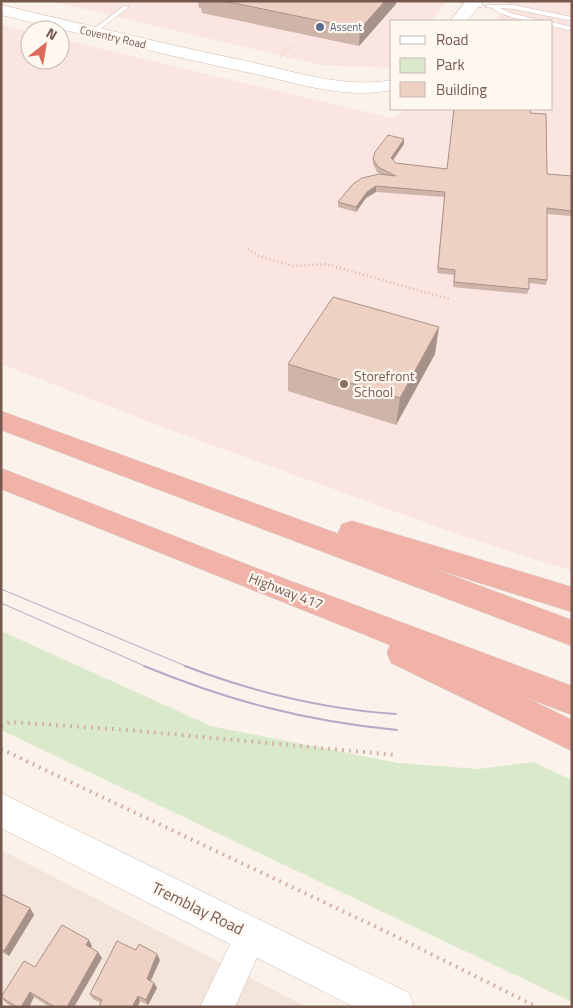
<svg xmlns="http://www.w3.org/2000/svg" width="573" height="1008" font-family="'Titillium Web',sans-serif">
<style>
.residential{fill:#f3e5da}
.commercial{fill:#fbe5e0}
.green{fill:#d9e9c9}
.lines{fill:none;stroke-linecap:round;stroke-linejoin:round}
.service-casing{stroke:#cfbdb3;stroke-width:1}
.minor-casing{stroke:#cfbdb3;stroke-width:1}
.tertiary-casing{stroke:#cfbdb3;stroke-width:1}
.secondary-casing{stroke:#d2bcb1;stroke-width:1}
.motorway-casing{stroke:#d8d1ce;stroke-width:1}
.path-far2{stroke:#d4b4a7;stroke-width:2;stroke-dasharray:0.5 2.5;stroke-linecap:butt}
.path-far1{stroke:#d4b4a7;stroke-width:2.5;stroke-dasharray:1 3;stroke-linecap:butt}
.path{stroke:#d4b4a7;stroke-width:4;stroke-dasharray:2 5;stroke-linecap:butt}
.service{fill:#fff;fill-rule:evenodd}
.minor{fill:#fff;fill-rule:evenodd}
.tertiary{fill:#fff;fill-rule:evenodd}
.secondary{fill:#fff;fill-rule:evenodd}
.motorway{fill:#f1b3a7;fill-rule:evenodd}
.tram-far1{stroke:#b5a9c5;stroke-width:1}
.tram{stroke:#b5a9c5;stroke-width:2}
.wall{fill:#ceb4a9}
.shaded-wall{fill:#a79289}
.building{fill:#efd1c4;stroke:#a79289}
.service-dot{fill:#5c6f8a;stroke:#fef8f1;stroke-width:2}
.education-dot{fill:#8d6e63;stroke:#fef8f1;stroke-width:2}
.labels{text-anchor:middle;stroke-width:4.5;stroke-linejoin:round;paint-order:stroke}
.far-service-label{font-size:11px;fill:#4e5e75;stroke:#fef8f1;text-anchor:start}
.far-street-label{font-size:11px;fill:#75594f;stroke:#fef8f1}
.education-label{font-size:14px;fill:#785e54;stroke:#fef8f1;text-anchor:start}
.street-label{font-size:14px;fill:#75594f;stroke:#fef8f1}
.near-street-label{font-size:16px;fill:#75594f;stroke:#fef8f1}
</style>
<rect width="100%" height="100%" fill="#fbf3eb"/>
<!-- residential -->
<path class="residential" d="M 1,850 L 307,1007 L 1,1007 Z"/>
<!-- commercial -->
<path class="commercial" d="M 51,1 L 447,1 L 431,21 L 392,21 L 392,68 L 320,65 Z
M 510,1 L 572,1 L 572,571 L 462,536 L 165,428 L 1,364 L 1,25 L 30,32 L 30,60 L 60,60 L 60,39 L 392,118 L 409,109 L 552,109 L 552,21 L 495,21 Z"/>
<!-- green -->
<path class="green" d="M 1,631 L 211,726 L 398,763 L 478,769 L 533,762 L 572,780 L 572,1002 L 1,730 Z"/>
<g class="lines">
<!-- service casing -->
<g class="service-casing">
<path id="service" d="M 458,1 L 472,1 L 484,5 L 481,7 Z
M 486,5 L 514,5 L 572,17 L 572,21 L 514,9 L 500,8 L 511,13 L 543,21 C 526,22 509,18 494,10 L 493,8 L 486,7 Z
M 124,6 L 129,7 L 95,33 L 91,33 L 91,31 Z
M 552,22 L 572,27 L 572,31 L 552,26 Z"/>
</g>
<!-- minor casing -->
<g class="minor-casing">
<path id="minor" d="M 251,919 L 262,924 L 267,935 L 235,1007 L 200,1007 L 240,924 Z"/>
</g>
<!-- tertiary casing -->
<g class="tertiary-casing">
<path id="tertiary" d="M 1,793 L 409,993 L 414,1007 L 354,1007 L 1,828 Z"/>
</g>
<!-- secondary casing -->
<g class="secondary-casing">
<path id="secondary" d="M 466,1 L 483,1 L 467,21 L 450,21 Z
M 1,5 C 83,24 164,44 246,61 C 294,71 343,89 392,80 L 392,90 C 343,100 294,82 246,72 C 164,55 83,34 1,15 Z"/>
</g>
<!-- motorway casing -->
<g class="motorway-casing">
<path id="motorway" d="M 1,411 L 339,534 L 338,532 L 342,524 L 352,521 L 572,587 L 572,612 L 432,568 L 572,620 L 572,646 L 1,430 Z
M 1,468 L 256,568 L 572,686 L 572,715 L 527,698 L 572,720 L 572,751 L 391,663 L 387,653 L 390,645 L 1,489 Z"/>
</g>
<!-- path-far2 -->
<path class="path-far2" d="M 389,49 L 392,51
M 280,57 L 292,45"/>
<!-- path-far1 -->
<path class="path-far1" d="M 248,249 L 259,256 L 293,266 L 326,264 L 449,299"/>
<!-- path -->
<path class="path" d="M 1,726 L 10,722 L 127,730 L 396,755
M 1,749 L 391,934 L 537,1007"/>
<!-- service -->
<use href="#service" class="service"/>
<!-- minor -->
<use href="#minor" class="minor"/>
<!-- tertiary -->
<use href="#tertiary" class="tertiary"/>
<!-- secondary -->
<use href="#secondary" class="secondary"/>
<!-- motorway -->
<use href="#motorway" class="motorway"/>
<!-- tram-far1 -->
<path class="tram-far1" d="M 1,589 L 188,667
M 1,603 L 147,667"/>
<!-- tram -->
<path class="tram" d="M 144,666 C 229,701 305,721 397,730
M 185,666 C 253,692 323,709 396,714"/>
</g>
<!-- wall -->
<path class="wall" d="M 198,1 L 396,1 L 396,4 L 359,46 L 202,13 L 201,8 L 199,8 Z
M 530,113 L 547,174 L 572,176 L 572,216 L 547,214 L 547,280 L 546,285 L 529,283 L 529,289 L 527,294 L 453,287 L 454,275 L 437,273 L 444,197 L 376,192 L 366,198 L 356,212 L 338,207 L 338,202 L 382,175 L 377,172 L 373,164 L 373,159 L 404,139 L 404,144 L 393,160 L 396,163 L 447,169 Z
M 435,354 L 396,425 L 288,391 L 288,364 Z
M 1,894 L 30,908 L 34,915 L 9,956 L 1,952 Z
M 92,946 L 91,948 L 102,958 L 74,1007 L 50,1007 L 34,997 L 29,1007 L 13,1007 L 6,1003 L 1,997 L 35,967 Z
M 136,950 L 160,960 L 151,981 L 154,983 L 157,988 L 148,1005 L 140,1001 L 101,1003 L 93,999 L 90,994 Z"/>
<!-- shaded-wall -->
<path class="shaded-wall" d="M 385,1 L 396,1 L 396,4 L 359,46 L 360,29 Z
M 404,139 L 404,144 L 391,163 L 391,158 Z
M 376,186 L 376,192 L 366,198 L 356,212 L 356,207 L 367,192 Z
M 439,327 L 435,354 L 396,425 L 400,398 Z
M 30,908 L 34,915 L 9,956 L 4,951 Z
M 89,940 L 92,946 L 90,951 L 86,945 Z
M 98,952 L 102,958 L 74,1007 L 67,1007 Z
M 157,954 L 160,960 L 149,984 L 147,979 Z
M 154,983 L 157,988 L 148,1005 L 146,1000 Z
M 30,992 L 34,997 L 29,1007 L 21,1007 Z
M 138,996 L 140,1001 L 138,1007 L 132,1007 Z"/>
<!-- building -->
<path class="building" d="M 224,1 L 385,1 L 360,29 Z
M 454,109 L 530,109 L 530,113 L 546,114 L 547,174 L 572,176 L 572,211 L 547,208 L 547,280 L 529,278 L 529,289 L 454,282 L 455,270 L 438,268 L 445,192 L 376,186 L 367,192 L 356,207 L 338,202 L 353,184 L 362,178 L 379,174 L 396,176 L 378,167 L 373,159 L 375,152 L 388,135 L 404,139 L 391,158 L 396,163 L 447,169 Z
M 333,297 L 439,327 L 400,398 L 288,364 Z
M 1,894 L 30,908 L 4,951 L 1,949 Z
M 62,925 L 89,940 L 86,945 L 98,952 L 67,1007 L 55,1007 L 30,992 L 21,1007 L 17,1007 L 1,997 L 24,961 L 35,967 Z
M 117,941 L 136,950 L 139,944 L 157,954 L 147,979 L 154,983 L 146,1000 L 138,996 L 132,1007 L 99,1007 L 102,1000 L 90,994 Z"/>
<!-- markers -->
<circle class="service-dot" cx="320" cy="27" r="5"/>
<circle class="education-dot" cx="344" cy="384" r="5"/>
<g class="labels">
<!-- far-service labels -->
<g class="far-service-label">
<text x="330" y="31">Assent</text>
</g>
<!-- far-street labels -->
<g class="far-street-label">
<text transform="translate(113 37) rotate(13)" y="4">Coventry Road</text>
</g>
<!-- education labels -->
<g class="education-label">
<text x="354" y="381">Storefront<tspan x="354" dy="16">School</tspan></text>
</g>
<!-- street labels -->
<g class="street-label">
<text transform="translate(286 591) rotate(21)" y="5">Highway 417</text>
</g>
<!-- near-street labels -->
<g class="near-street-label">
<text transform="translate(198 908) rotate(26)" y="6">Tremblay Road</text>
</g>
</g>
<!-- border -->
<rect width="573" height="1008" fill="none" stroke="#75594f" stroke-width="5"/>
<!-- legend -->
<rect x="390" y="20" width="162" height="90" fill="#fef8f1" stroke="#c7b8b0"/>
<rect x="400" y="36" width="25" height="8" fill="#ffffff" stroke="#c7b8b0"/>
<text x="436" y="45" font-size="15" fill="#75594f">Road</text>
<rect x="400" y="58" width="25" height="15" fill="#d9e9c9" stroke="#c7b8b0"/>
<text x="436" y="70" font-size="15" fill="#75594f">Park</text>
<rect x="400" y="82" width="25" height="15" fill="#efd1c4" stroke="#c7b8b0"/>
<text x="436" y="95" font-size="15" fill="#75594f">Building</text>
<!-- north arrow -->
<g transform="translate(45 45) rotate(31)"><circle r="24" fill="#fef8f1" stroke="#c7b8b0"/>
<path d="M0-4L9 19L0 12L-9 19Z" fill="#dc6a59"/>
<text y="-8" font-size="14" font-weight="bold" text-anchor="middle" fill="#75594f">N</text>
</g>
</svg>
